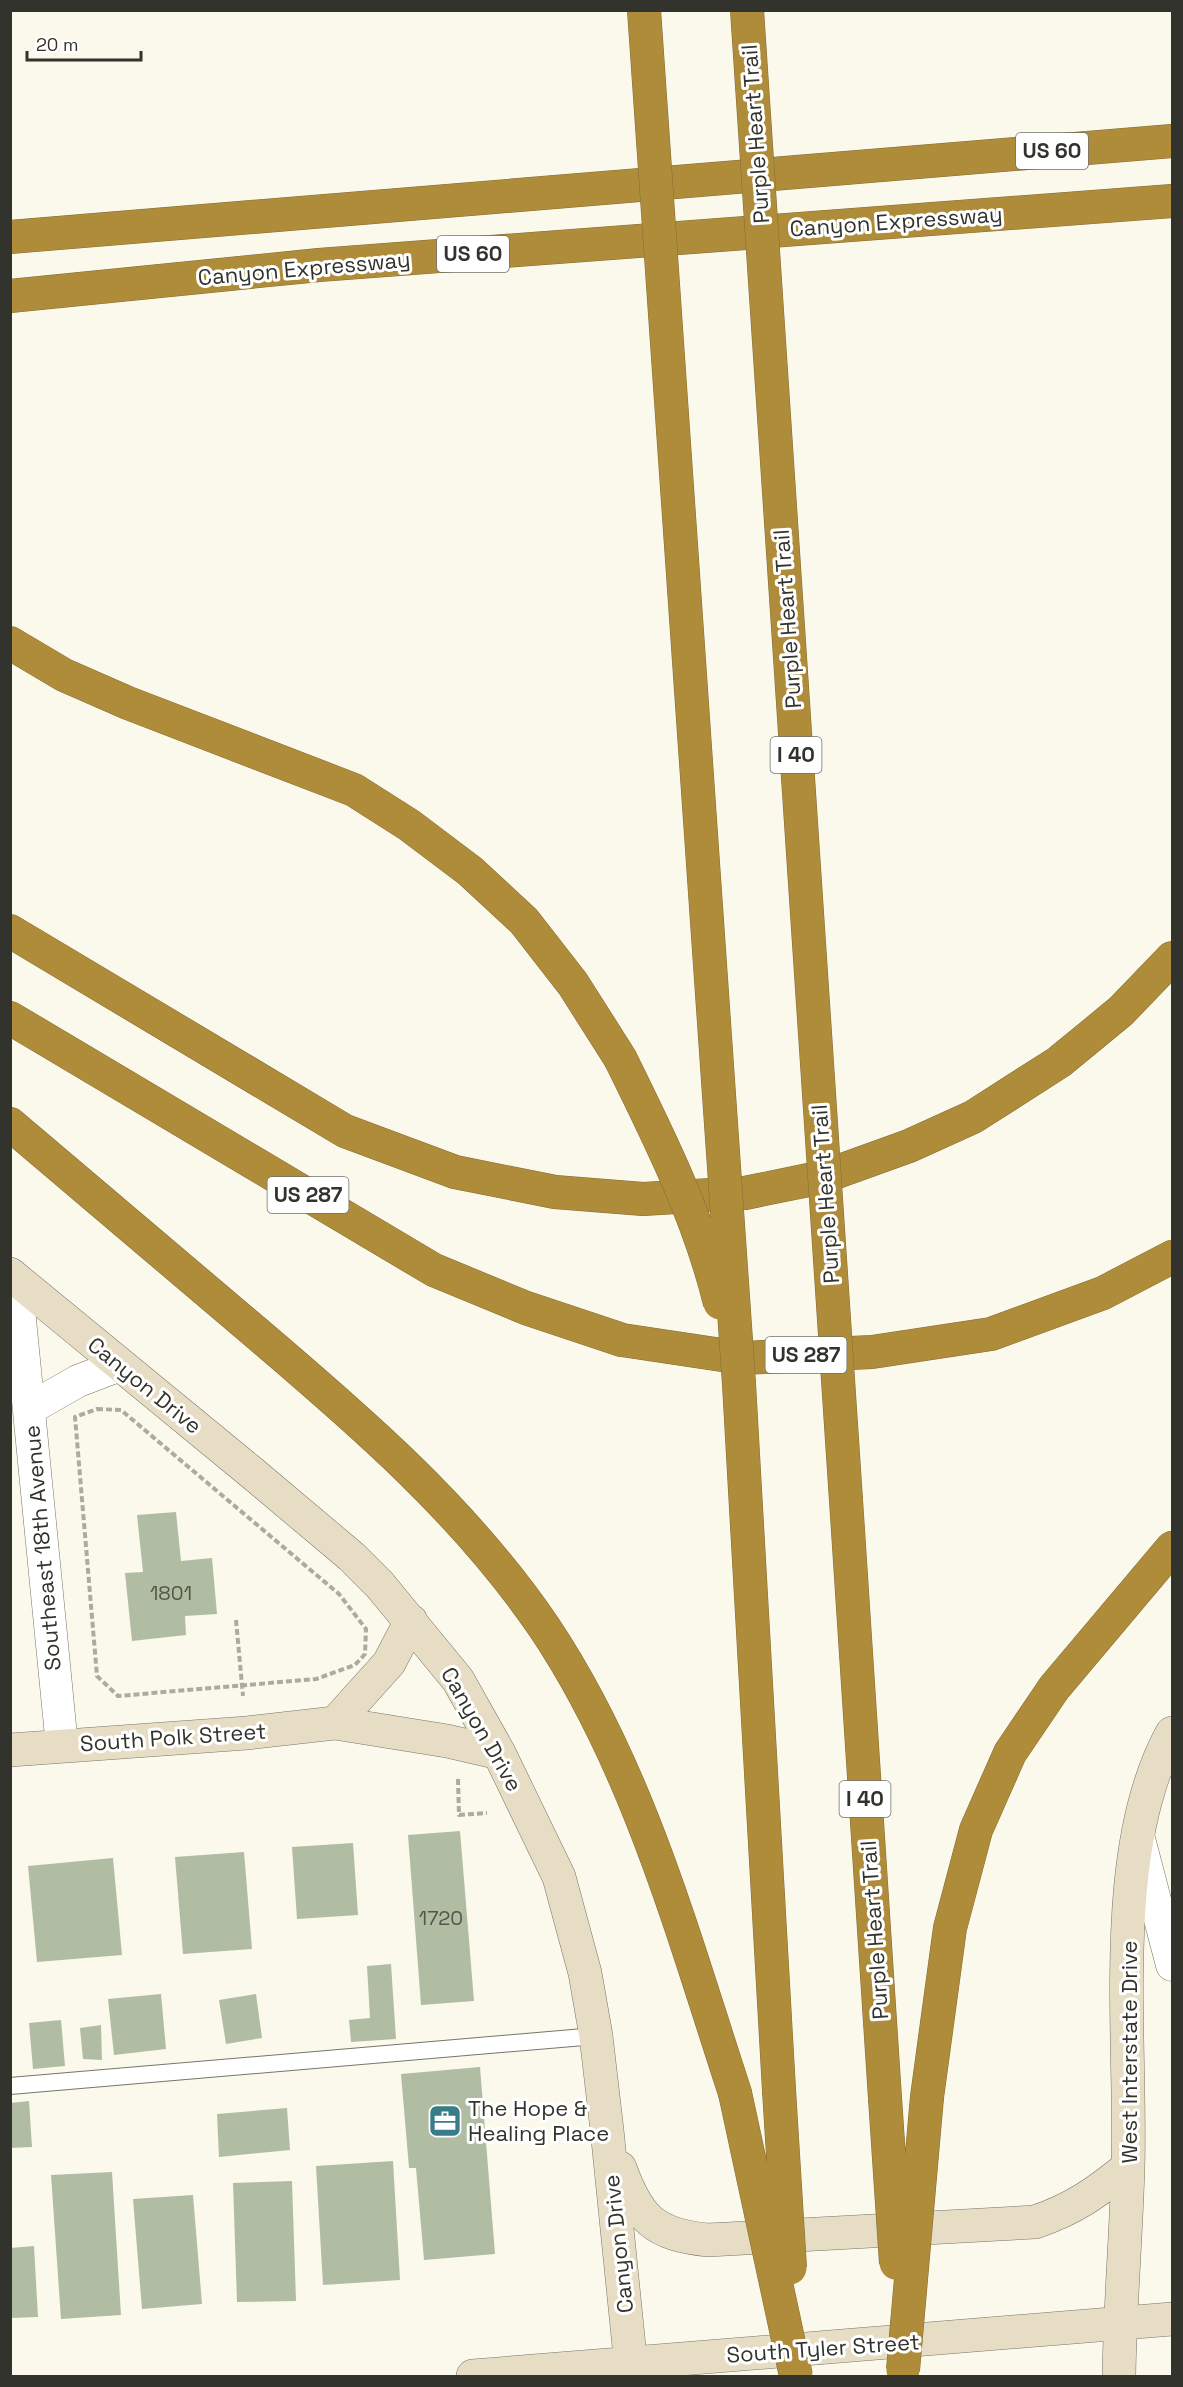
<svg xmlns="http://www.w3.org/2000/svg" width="1183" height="2387" font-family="'Space Grotesk',sans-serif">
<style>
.building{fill:#b1bda2}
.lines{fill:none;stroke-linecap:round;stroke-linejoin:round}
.lane-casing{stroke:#767669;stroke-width:18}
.street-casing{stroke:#767669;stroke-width:33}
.secondary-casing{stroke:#767669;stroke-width:34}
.highway-casing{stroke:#846d35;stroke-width:34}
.path{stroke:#ababa0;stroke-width:4;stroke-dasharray:6 3;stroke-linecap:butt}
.lane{stroke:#fff;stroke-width:16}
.street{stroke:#fff;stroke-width:32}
.secondary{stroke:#e7dcc4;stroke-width:33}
.highway{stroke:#af8c3a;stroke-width:33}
.highway-bridge-casing{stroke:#846d35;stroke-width:34;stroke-linecap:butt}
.highway-bridge{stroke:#af8c3a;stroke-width:33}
.labels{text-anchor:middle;stroke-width:6;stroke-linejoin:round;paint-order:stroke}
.number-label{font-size:20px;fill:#52564a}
.shield{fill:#fff;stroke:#70706c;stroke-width:1.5}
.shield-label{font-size:21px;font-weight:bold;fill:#33332d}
.street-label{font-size:22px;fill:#33332d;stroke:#fff}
.poi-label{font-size:22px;fill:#33332d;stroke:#fff;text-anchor:start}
</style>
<rect width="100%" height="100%" fill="#faf9eb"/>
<!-- building -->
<path class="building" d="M 176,1512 L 181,1561 L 212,1558 L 217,1614 L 185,1616 L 186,1635 L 132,1641 L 125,1573 L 143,1572 L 137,1515 Z
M 460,1831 L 474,2001 L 421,2005 L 408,1835 Z
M 353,1843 L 358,1915 L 297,1919 L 292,1847 Z
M 244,1852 L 252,1949 L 183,1954 L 175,1857 Z
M 113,1858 L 122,1955 L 37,1962 L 28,1866 Z
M 391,1964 L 396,2039 L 351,2042 L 349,2020 L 370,2018 L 367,1966 Z
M 161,1994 L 166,2049 L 114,2055 L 108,1999 Z
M 256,1994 L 262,2038 L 226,2044 L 219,2000 Z
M 61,2020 L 65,2066 L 33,2069 L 29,2023 Z
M 101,2025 L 102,2060 L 83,2059 L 80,2028 Z
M 480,2067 L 495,2254 L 424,2260 L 416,2168 L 409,2168 L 401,2074 Z
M 29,2101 L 32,2147 L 10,2148 L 10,2103 Z
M 287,2108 L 290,2150 L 219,2157 L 217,2114 Z
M 393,2161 L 400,2280 L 323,2285 L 316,2166 Z
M 112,2172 L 121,2315 L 61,2319 L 51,2175 Z
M 292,2181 L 296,2301 L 237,2302 L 233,2183 Z
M 193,2195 L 202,2304 L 142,2309 L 133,2199 Z
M 34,2246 L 38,2317 L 10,2318 L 10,2248 Z"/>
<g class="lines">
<!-- lane casing -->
<g class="lane-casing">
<path id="lane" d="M 10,2086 L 596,2036"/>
</g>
<!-- street casing -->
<g class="street-casing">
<path id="street" d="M 16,1279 L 62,1746
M 29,1409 L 78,1381 L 120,1365
M 1138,1835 L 1172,1965"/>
</g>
<!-- secondary casing -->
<g class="secondary-casing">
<path id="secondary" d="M 10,1274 L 251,1472 L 352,1557 L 380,1585 L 458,1680 L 499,1753 L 559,1877 L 585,1973 L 596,2036 L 607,2130 L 632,2376
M 335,1723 L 389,1663 L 411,1621
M 10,1750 L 247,1733 L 335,1723 L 447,1741 L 499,1753
M 620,2168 C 638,2218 654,2235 708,2240 L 1035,2222 C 1074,2209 1097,2192 1128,2167
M 473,2376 L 1172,2319
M 1119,2376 C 1120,2307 1126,2237 1128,2168 C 1132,2036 1107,1850 1172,1733"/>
</g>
<!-- highway casing -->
<g class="highway-casing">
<path id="highway" d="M 10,237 L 1172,141
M 10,296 L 319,265 L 1172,201
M 10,643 L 64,675 L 128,703 L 354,790 L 409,825 L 470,871 L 524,921 L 573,984 L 620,1058
M 10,931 L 345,1131 L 455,1172 L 555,1192 L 643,1199 L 745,1193 L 823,1177 L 909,1146 L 973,1117 L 1059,1062 L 1121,1011 L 1172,958
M 10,1018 L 434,1270 L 526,1308 L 622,1340 L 742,1358 L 872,1352 L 991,1334 L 1103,1293 L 1172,1257
M 10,1124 C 91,1193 172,1261 253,1330 C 359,1420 465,1511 544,1627 C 638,1767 683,1935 735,2093
M 739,1384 L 779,2090
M 846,1500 L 885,2098
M 927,2097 L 950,1928 L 976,1830 L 1010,1753 L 1054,1688 L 1172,1548"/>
</g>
<!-- path -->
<path class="path" d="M 97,1409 L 121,1410 L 339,1594 L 366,1629 L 365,1654 L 355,1665 L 316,1679 L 118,1696 L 97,1676 L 75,1417 Z
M 236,1620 L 243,1696
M 458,1779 L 459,1815 L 487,1813"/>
<!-- lane -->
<use href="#lane" class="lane"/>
<!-- street -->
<use href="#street" class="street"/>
<!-- secondary -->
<use href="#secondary" class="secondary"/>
<!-- highway -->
<use href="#highway" class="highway"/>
<!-- highway-bridge casing -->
<g class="highway-bridge-casing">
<path id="highway-bridge" d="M 644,10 L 739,1384
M 747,10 L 846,1500
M 620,1058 C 659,1137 699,1217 720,1303
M 779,2090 L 790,2268
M 735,2093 L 796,2376
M 885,2098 L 896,2263
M 903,2370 L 927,2097"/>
</g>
<!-- highway-bridge -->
<use href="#highway-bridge" class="highway-bridge"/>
</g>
<!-- icons -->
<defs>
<g id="office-square" transform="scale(1.725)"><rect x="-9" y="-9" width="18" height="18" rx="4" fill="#367d87" stroke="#fff"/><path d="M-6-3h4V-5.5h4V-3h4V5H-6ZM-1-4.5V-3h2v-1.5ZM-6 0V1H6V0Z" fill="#fff"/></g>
</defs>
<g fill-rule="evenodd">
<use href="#office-square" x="445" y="2121"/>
</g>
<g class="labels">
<!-- number labels -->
<g class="number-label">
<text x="171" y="1600">1801</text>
<text x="441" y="1925">1720</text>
</g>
<!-- shield labels -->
<g class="shield">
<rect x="1016" y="133" width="72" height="36" rx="4.5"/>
<rect x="437" y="236" width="72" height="36" rx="4.5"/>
<rect x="770.5" y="737" width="51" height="36" rx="4.5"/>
<rect x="267.5" y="1177" width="81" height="36" rx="4.5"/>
<rect x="765.5" y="1337" width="81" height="36" rx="4.5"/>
<rect x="839.5" y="1781" width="51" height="36" rx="4.5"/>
</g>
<g class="shield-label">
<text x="1052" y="158">US 60</text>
<text x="473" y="261">US 60</text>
<text x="796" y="762">I 40</text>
<text x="308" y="1202">US 287</text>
<text x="806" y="1362">US 287</text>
<text x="865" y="1806">I 40</text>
</g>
<!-- street labels -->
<g class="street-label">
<text transform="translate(755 134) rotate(-94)" y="8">Purple Heart Trail</text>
<text transform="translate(896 221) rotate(-4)" y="8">Canyon Expressway</text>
<text transform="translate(304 268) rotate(-5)" y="8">Canyon Expressway</text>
<text transform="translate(787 619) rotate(-94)" y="8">Purple Heart Trail</text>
<text transform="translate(825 1194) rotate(-94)" y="8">Purple Heart Trail</text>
<text transform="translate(145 1385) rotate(39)" y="8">Canyon Drive</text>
<text transform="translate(42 1548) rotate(-95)" y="8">Southeast 18th Avenue</text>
<text transform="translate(482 1729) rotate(60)" y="8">Canyon Drive</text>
<text transform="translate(173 1737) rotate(-4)" y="8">South Polk Street</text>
<text transform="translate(874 1930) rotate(-94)" y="8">Purple Heart Trail</text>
<text transform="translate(1129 2052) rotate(-90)" y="8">West Interstate Drive</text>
<text transform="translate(618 2244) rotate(-96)" y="8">Canyon Drive</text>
<text transform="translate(823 2348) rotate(-4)" y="8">South Tyler Street</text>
</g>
<!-- poi labels -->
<g class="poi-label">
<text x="468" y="2116">The Hope &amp;<tspan x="468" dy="25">Healing Place</tspan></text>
</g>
</g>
<!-- border -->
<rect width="1183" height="2387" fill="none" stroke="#33332d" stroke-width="24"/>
<!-- scale -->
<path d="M27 51v9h114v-9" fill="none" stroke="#33332d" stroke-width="3"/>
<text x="36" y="51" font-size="18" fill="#33332d" stroke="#ffffff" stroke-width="4.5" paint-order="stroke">20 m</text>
</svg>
